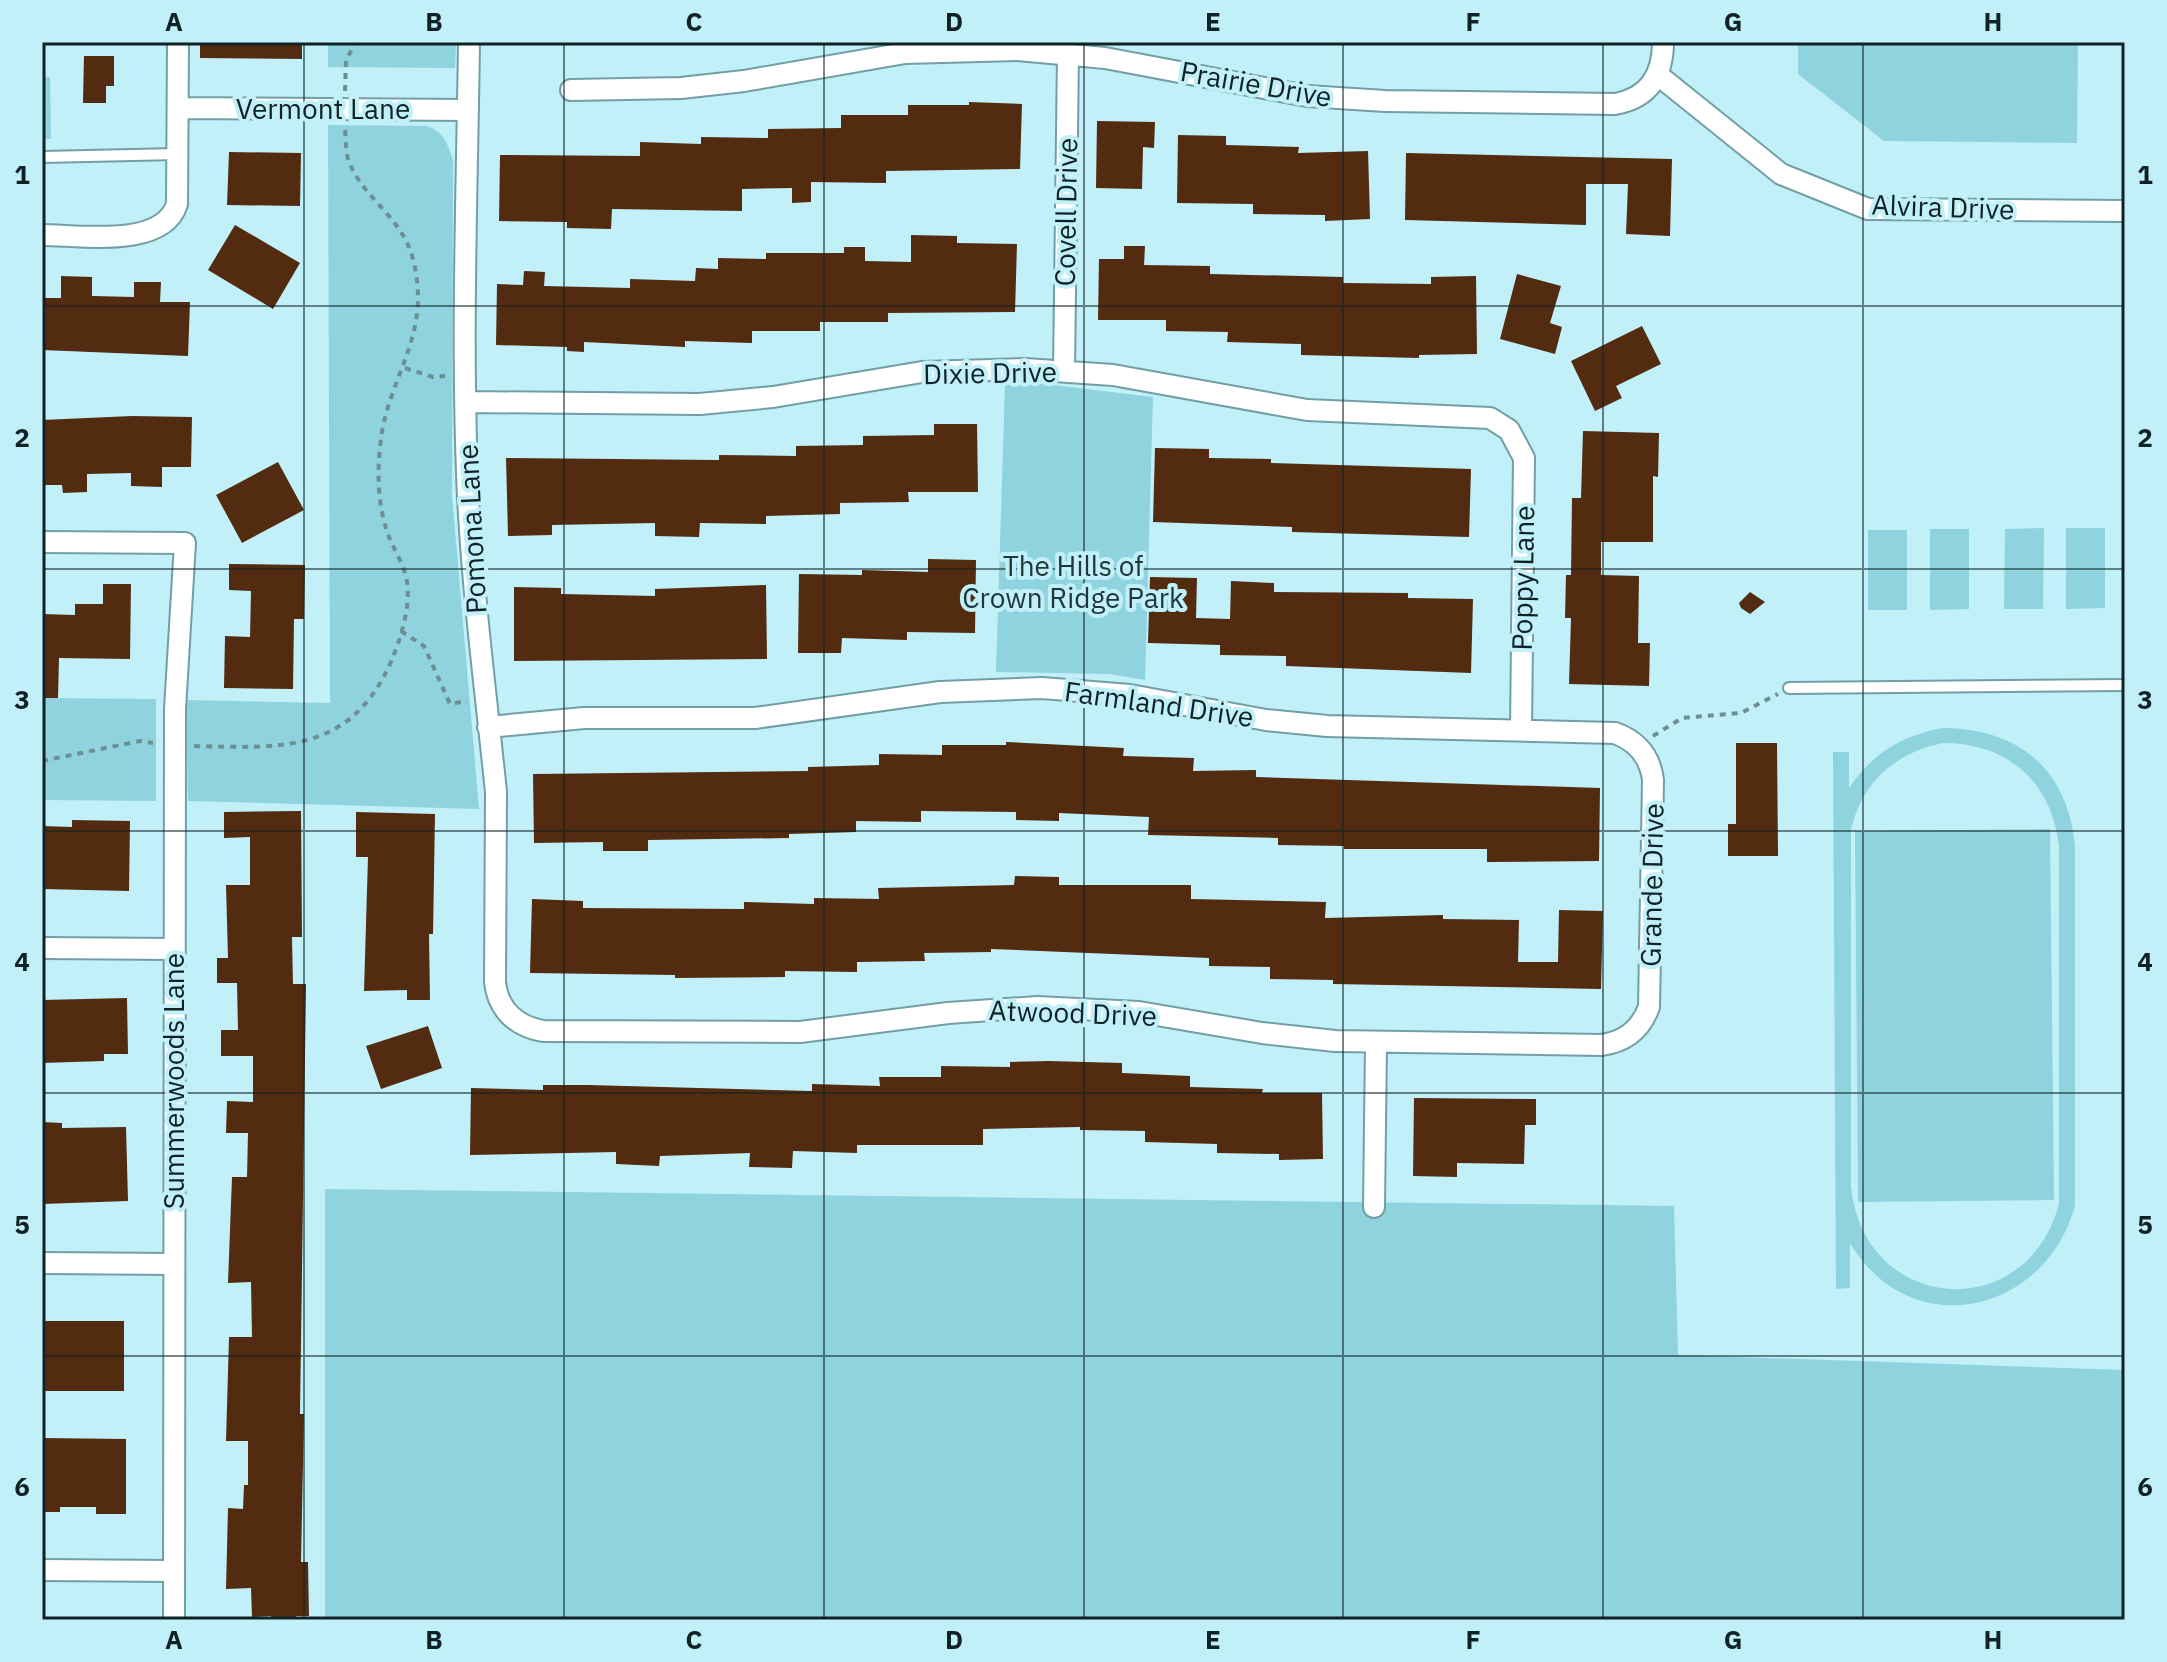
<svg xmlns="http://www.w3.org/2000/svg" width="2167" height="1662" font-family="'IBM Plex Sans',sans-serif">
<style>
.green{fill:#8ed3de;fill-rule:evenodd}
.building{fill:#522b10}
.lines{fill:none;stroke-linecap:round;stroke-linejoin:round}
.lane-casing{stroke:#729fa6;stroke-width:14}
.street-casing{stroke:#729fa6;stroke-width:24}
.path{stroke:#6d8f94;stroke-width:4;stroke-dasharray:6 6;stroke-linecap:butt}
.lane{stroke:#fff;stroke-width:10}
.street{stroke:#fff;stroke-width:20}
.grid{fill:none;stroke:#102225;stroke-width:2;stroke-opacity:0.55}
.labels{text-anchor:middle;stroke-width:8;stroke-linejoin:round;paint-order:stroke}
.street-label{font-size:28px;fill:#102225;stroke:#c1f0f8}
.park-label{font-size:28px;fill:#21373b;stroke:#c1f0f8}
.neatline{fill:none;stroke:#102225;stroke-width:3}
.grid-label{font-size:26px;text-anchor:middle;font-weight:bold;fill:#102225}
</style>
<rect width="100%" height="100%" fill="#c1f0f8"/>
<!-- green -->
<path class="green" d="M 328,42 L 456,42 L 455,68 L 328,67 Z
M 1798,42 L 2078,42 L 2077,143 L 1884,141 L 1798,74 Z
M 42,77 L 50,77 L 51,139 L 42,139 Z
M 328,125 L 426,126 C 444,131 447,143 453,160 L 452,495 L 479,809 L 188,801 L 186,700 L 330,703 Z
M 1045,384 L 1153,397 L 1145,680 L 1109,674 L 996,672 L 1005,385 Z
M 2044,528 L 2043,609 L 2004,609 L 2005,529 Z
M 2066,528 L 2105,528 L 2105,608 L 2066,609 Z
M 1930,529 L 1969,529 L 1969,609 L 1930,610 Z
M 1868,530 L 1907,530 L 1907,610 L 1868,610 Z
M 42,698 L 156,699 L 156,801 L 42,800 Z
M 1942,728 C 2018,728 2068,769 2075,846 L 2075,1206 C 2045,1314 1911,1345 1850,1243 L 1850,1288 L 1836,1289 L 1833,752 L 1849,752 L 1849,788 C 1873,753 1901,736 1942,728 ZM 1943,743 C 2008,743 2052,782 2059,846 L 2059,1204 C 2026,1327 1863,1313 1851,1186 L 1851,829 C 1863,781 1895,753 1943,743 Z
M 2050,829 L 2054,1200 L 1858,1202 L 1855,831 Z
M 325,1189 L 1674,1206 L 1678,1355 L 2125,1370 L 2125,1620 L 325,1620 Z"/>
<!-- building -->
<path class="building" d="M 200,42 L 302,42 L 302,59 L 200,58 Z
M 84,56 L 114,56 L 114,86 L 106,86 L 106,103 L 83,103 Z
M 969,102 L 1022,104 L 1020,169 L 886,171 L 886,183 L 811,182 L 811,202 L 792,203 L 792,188 L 742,189 L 742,211 L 612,209 L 611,229 L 567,228 L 567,222 L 499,221 L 500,155 L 640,156 L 640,142 L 701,144 L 701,137 L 768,138 L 768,129 L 841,128 L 841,115 L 908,115 L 908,105 L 969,105 Z
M 1097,121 L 1155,122 L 1154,148 L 1143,147 L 1142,189 L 1096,188 Z
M 1178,135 L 1226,136 L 1226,145 L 1299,147 L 1298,153 L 1368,151 L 1370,219 L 1325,221 L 1325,215 L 1253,214 L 1253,204 L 1177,203 Z
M 229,152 L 301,153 L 300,206 L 227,205 Z
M 1406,153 L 1672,159 L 1670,236 L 1626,234 L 1628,184 L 1586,184 L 1586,225 L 1405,220 Z
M 235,225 L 300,263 L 273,309 L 208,270 Z
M 911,235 L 957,236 L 957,243 L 1017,244 L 1015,312 L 888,313 L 888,322 L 820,322 L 820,331 L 752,331 L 752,343 L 685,341 L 685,347 L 584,342 L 584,352 L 567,351 L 567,347 L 496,345 L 497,284 L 523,285 L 524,271 L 545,272 L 544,286 L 630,288 L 630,279 L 695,281 L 696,268 L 718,269 L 718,258 L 766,259 L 766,253 L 844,253 L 844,247 L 865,247 L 865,261 L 911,262 Z
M 1124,246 L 1145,246 L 1144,265 L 1210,266 L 1210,274 L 1343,277 L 1343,283 L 1431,284 L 1431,277 L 1476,276 L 1477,354 L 1419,355 L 1419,358 L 1301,355 L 1301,344 L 1227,342 L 1228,332 L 1166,331 L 1166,320 L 1098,320 L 1099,259 L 1124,259 Z
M 1517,274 L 1561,286 L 1550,323 L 1562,327 L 1555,354 L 1500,339 Z
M 61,276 L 92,277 L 92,296 L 134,297 L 134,282 L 161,282 L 160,302 L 190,302 L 188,356 L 42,350 L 42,298 L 61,298 Z
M 1642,326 L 1661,364 L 1616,386 L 1622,398 L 1595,411 L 1571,361 Z
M 132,416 L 192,417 L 191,467 L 162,467 L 162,487 L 131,486 L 131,473 L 87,474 L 87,492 L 63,493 L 62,485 L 42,485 L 42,420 Z
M 934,424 L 977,424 L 978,492 L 908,492 L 909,502 L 840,503 L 840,514 L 766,516 L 766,524 L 700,523 L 699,537 L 655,536 L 655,523 L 552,525 L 552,535 L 508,536 L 506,458 L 719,460 L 719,455 L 796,456 L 796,446 L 863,445 L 863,436 L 934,435 Z
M 1583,431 L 1659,433 L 1658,477 L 1653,476 L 1653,542 L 1601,542 L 1601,575 L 1639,576 L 1638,643 L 1650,643 L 1649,686 L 1569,684 L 1571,618 L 1565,618 L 1566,575 L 1571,575 L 1572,498 L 1581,498 Z
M 1155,448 L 1209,449 L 1209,458 L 1271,459 L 1271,463 L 1471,469 L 1469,537 L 1292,532 L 1292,527 L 1153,522 Z
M 278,462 L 304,510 L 242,543 L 216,495 Z
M 928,559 L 976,560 L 975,633 L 907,632 L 907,640 L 842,638 L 841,653 L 798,653 L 799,574 L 862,575 L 862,570 L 928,572 Z
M 229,564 L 305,565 L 304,619 L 294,619 L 293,689 L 224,688 L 225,636 L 250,637 L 251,591 L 229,590 Z
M 1150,577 L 1197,578 L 1196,618 L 1230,619 L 1231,581 L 1274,583 L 1274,592 L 1408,593 L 1408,598 L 1473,599 L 1471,673 L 1286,666 L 1286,656 L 1220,655 L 1220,645 L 1148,643 Z
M 103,584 L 131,584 L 130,659 L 59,658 L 58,698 L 42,698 L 42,614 L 75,615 L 75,604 L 103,604 Z
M 766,585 L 767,659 L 514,661 L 514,587 L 561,588 L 561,594 L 655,596 L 655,589 Z
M 1750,592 L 1765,602 L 1750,614 L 1741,608 L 1739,603 Z
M 1006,742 L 1124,748 L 1123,756 L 1194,758 L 1193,771 L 1256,770 L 1256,777 L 1600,788 L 1599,861 L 1487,862 L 1487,849 L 1344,849 L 1344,846 L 1278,845 L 1278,838 L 1148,835 L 1149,817 L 1059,813 L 1059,821 L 1016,820 L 1016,812 L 921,811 L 921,822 L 856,821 L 856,832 L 789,834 L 789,838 L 648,840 L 648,851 L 603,851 L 603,842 L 534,843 L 533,774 L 808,771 L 808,767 L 879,765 L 879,754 L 942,755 L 942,745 L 1006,745 Z
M 1736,743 L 1777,743 L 1778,856 L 1728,856 L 1728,824 L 1736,824 Z
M 301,811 L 302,937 L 292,937 L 293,984 L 306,984 L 300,1414 L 304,1414 L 301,1562 L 308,1562 L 309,1616 L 296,1616 L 296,1620 L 271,1620 L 271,1616 L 252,1617 L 251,1588 L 226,1589 L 228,1508 L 243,1509 L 244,1485 L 248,1485 L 248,1441 L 226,1441 L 229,1337 L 252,1337 L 251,1282 L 228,1283 L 232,1177 L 247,1177 L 248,1133 L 226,1133 L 227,1101 L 253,1102 L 253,1056 L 221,1056 L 221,1030 L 238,1030 L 237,983 L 217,983 L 217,958 L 228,958 L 226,885 L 250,885 L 250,837 L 224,838 L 224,812 Z
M 356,812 L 435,814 L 433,934 L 429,934 L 430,1000 L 407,1000 L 407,990 L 364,991 L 368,857 L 356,857 Z
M 72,820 L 130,821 L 129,891 L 42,889 L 42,826 L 72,827 Z
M 1015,876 L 1059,877 L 1059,885 L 1191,885 L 1191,899 L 1326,902 L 1325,918 L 1443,915 L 1443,919 L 1519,920 L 1518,962 L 1558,962 L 1559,910 L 1603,911 L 1601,989 L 1333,984 L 1333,980 L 1270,979 L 1270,967 L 1209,966 L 1209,958 L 991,949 L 991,952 L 924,953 L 925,961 L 857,962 L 857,972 L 785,971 L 785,977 L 675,978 L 675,975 L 530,973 L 532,899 L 583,901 L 583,908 L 744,909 L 744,902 L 814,904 L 814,898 L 879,899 L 878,888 L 1014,885 Z
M 127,998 L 128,1054 L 104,1054 L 104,1061 L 42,1063 L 42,1000 Z
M 428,1026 L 442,1068 L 381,1089 L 366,1046 Z
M 1049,1061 L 1122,1063 L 1122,1073 L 1190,1076 L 1190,1087 L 1263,1089 L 1262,1093 L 1322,1093 L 1323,1159 L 1279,1160 L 1279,1154 L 1217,1153 L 1217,1144 L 1145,1142 L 1145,1131 L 1080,1130 L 1080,1127 L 983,1129 L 983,1145 L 857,1145 L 857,1153 L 793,1151 L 792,1168 L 749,1167 L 750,1153 L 660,1156 L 659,1166 L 616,1164 L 616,1152 L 470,1155 L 471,1088 L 543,1090 L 543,1085 L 589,1085 L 812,1091 L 812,1084 L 880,1086 L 879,1077 L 941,1077 L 941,1066 L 1010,1067 L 1010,1062 Z
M 1414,1098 L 1536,1099 L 1536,1125 L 1525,1125 L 1524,1164 L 1457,1163 L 1457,1177 L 1413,1176 Z
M 42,1122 L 62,1123 L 62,1128 L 126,1127 L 128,1201 L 42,1204 Z
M 42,1321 L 124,1321 L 124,1391 L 42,1391 Z
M 42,1438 L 126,1439 L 126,1514 L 96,1514 L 96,1507 L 60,1507 L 60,1512 L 42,1512 Z"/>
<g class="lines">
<!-- lane casing -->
<g class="lane-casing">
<path id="lane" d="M 42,157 L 178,154
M 1789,688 L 2125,685"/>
</g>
<!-- street casing -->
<g class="street-casing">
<path id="street" d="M 469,42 C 467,193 461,345 468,497 C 473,596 486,694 496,792 L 495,982 C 498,1010 516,1026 543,1031 L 800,1032 L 948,1013 L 1037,1007 L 1139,1012 L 1262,1033 L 1335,1041 L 1601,1045 C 1625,1042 1641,1029 1649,1007 L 1653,780 C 1650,756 1637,741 1615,733 L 1327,726 L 1266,720 L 1130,695 L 1042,688 L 940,692 L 755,718 L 584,718 L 488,727
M 1658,75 L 1781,174 L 1868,209 L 2125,211
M 571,90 L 681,88 L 744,81 L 905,53 L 1018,50 L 1105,58 L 1307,96 L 1385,101 L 1615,104 C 1649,98 1663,75 1663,42
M 178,108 L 468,110
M 42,235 C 80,235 163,249 177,204 L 178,42
M 1064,371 L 1068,53
M 466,402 L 700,404 L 773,397 L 922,372 L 1025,369 L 1113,375 L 1307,410 L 1490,418 L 1509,430 L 1524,458 L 1521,730
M 42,542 L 185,543 L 175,709 L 174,1620
M 42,948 L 174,949
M 1374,1207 L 1376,1042
M 42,1263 L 174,1264
M 42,1570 L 174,1571"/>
</g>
<!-- path -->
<path class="path" d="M 345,91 L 346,60 L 356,42
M 405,368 L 433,377 L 445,376
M 401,631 L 424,646 L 450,704 L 467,701
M 1653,736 L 1682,718 L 1741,713 L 1778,694
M 194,746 C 280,748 349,754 390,664 C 400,640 411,609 407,582 C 405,567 395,551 389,537 C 378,507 377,478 380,447 C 386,377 433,338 413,259 C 402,217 365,200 350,164 C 345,154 346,139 345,128
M 42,761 L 140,741 L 153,743"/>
<!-- lane -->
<use href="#lane" class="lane"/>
<!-- street -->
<use href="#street" class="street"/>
</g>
<!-- grid -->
<path class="grid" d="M 304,42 L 304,1620M 564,42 L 564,1620M 824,42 L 824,1620M 1084,42 L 1084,1620M 1343,42 L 1343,1620M 1603,42 L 1603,1620M 1863,42 L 1863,1620M 42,306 L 2125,306M 42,569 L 2125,569M 42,831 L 2125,831M 42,1093 L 2125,1093M 42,1356 L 2125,1356"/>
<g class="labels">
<!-- street labels -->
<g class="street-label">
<text transform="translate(1256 84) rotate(10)" y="10">Prairie Drive</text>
<text x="323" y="119">Vermont Lane</text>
<text transform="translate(1943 207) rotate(2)" y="10">Alvira Drive</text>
<text transform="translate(1066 212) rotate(-89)" y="10">Covell Drive</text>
<text transform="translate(990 373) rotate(-1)" y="10">Dixie Drive</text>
<text transform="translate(472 529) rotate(-93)" y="10">Pomona Lane</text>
<text transform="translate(1523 578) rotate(-89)" y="10">Poppy Lane</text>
<text transform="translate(1159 704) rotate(8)" y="10">Farmland Drive</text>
<text transform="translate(1652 885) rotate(-89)" y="10">Grande Drive</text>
<text transform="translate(1073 1013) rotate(2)" y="10">Atwood Drive</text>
<text transform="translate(174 1081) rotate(-90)" y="10">Summerwoods Lane</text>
</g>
<!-- park labels -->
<g class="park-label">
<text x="1073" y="576">The Hills of<tspan x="1073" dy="32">Crown Ridge Park</tspan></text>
</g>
</g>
<!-- border -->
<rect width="2167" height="1662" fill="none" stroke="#c1f0f8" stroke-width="88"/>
<rect x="44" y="44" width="2079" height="1574" class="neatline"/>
<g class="grid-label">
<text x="174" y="31">A</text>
<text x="434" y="31">B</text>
<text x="694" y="31">C</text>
<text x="954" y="31">D</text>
<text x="1213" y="31">E</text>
<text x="1473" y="31">F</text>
<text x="1733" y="31">G</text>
<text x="1993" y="31">H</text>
<text x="22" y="184">1</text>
<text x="2145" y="184">1</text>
<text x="22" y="447">2</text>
<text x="2145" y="447">2</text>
<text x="22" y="709">3</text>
<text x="2145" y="709">3</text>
<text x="22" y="971">4</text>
<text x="2145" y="971">4</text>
<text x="22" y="1234">5</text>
<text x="2145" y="1234">5</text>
<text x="22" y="1496">6</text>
<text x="2145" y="1496">6</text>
<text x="174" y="1649">A</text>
<text x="434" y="1649">B</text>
<text x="694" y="1649">C</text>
<text x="954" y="1649">D</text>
<text x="1213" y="1649">E</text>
<text x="1473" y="1649">F</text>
<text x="1733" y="1649">G</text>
<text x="1993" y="1649">H</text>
</g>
</svg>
